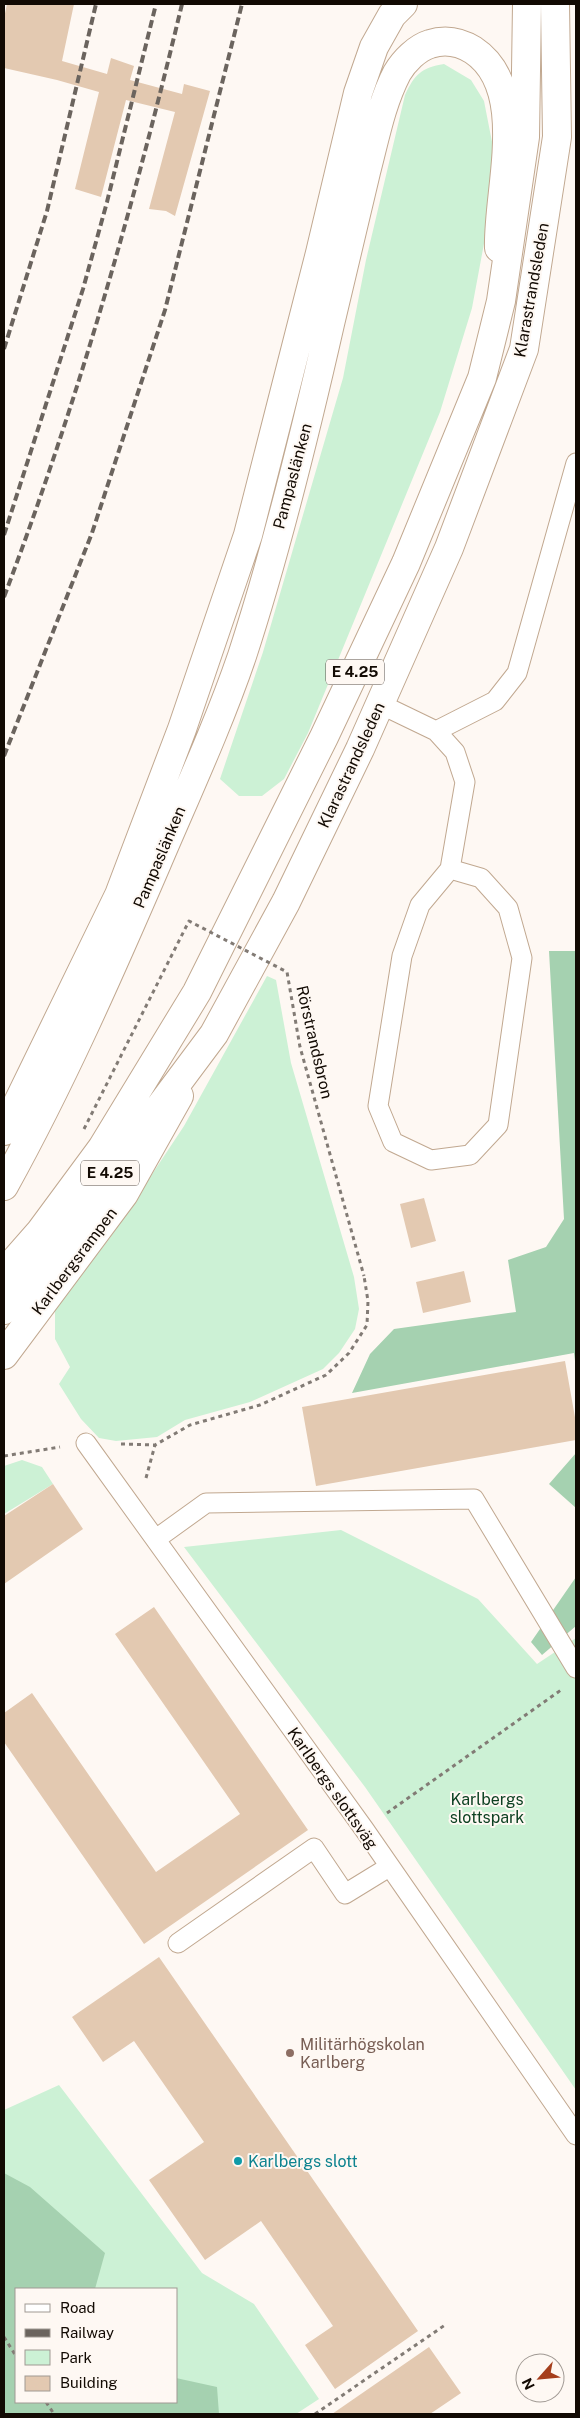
<svg xmlns="http://www.w3.org/2000/svg" width="580" height="2418" font-family="'Public Sans',sans-serif">
<style>
.green{fill:#ccf1d5;fill-rule:evenodd}
.forest{fill:#a5d1b0}
.building{fill:#e3c9b1}
.lines{fill:none;stroke-linecap:round;stroke-linejoin:round}
.service-casing{stroke:#c1a890;stroke-width:21}
.secondary-casing{stroke:#c1a890;stroke-width:30}
.trunk-casing{stroke:#c1a890;stroke-width:30}
.path{stroke:#827b75;stroke-width:3;stroke-dasharray:4 4;stroke-linecap:butt}
.service{stroke:#fff;stroke-width:19}
.secondary{stroke:#fff;stroke-width:28}
.trunk{stroke:#fff;stroke-width:28}
.rail{stroke:#6b645e;stroke-width:4;stroke-dasharray:8 4;stroke-linecap:butt}
.path-bridge{stroke:#827b75;stroke-width:3;stroke-dasharray:4 4;stroke-linecap:butt}
.education-dot{fill:#8d6e63;stroke:#fef8f3;stroke-width:2}
.culture-dot{fill:#0f9aa8;stroke:#fef8f3;stroke-width:2}
.labels{text-anchor:middle;stroke-width:4;stroke-linejoin:round;paint-order:stroke}
.shield{fill:#fef8f3;stroke:#59514b;stroke-width:1}
.shield-label{font-size:15px;font-weight:bold;fill:#120a03}
.street-label{font-size:16px;fill:#120a03;stroke:#fef8f3}
.park-label{font-size:16px;fill:#0d4122;stroke:#fef8f3}
.education-label{font-size:16px;fill:#785e54;stroke:#fef8f3;text-anchor:start}
.culture-label{font-size:16px;fill:#0d838f;stroke:#fef8f3;text-anchor:start}
</style>
<rect width="100%" height="100%" fill="#fef8f3"/>
<!-- green -->
<path class="green" d="M 444,64 L 471,80 L 484,101 L 493,147 L 496,179 L 472,308 L 440,412 L 308,733 L 284,779 L 262,796 L 239,796 L 220,779 L 263,652 L 343,378 L 366,260 L 405,95 C 415,74 421,68 444,64 Z
M 267,976 L 276,980 L 291,1063 L 354,1277 L 359,1309 L 355,1329 L 339,1353 L 323,1369 L 250,1402 L 185,1420 L 157,1437 L 116,1441 L 99,1438 L 81,1419 L 59,1384 L 70,1367 L 55,1339 L 55,1308 L 109,1239 L 184,1126 Z
M 22,1460 L 42,1467 L 53,1484 L 4,1514 L 4,1466 Z
M 341,1530 L 478,1599 L 537,1664 L 576,1638 L 576,2090 L 365,1787 L 184,1547 Z
M 59,2085 L 202,2273 L 254,2304 L 319,2399 L 296,2414 L 4,2414 L 4,2110 ZM 16,2289 L 176,2289 L 176,2402 L 16,2402 Z"/>
<!-- forest -->
<path class="forest" d="M 549,951 L 576,951 L 576,1369 L 574,1353 L 352,1393 L 370,1354 L 394,1329 L 516,1312 L 508,1260 L 546,1247 L 564,1219 Z
M 576,1453 L 576,1508 L 549,1484 Z
M 576,1577 L 576,1626 L 542,1655 L 531,1642 Z
M 4,2173 L 30,2187 L 105,2253 L 95,2289 L 16,2289 L 16,2402 L 176,2402 L 176,2378 L 217,2387 L 219,2414 L 4,2414 Z"/>
<!-- building -->
<path class="building" d="M 7,4 L 74,4 L 62,61 L 107,74 L 111,58 L 134,66 L 130,80 L 182,94 L 184,84 L 210,91 L 175,216 L 166,211 L 149,209 L 175,112 L 126,100 L 101,197 L 75,189 L 99,92 L 57,80 L 4,68 L 4,18 Z
M 424,1198 L 436,1241 L 411,1248 L 400,1204 Z
M 464,1271 L 471,1302 L 423,1313 L 416,1282 Z
M 565,1361 L 576,1423 L 576,1440 L 316,1486 L 302,1407 Z
M 53,1484 L 83,1529 L 4,1584 L 4,1516 Z
M 154,1607 L 308,1830 L 144,1944 L 4,1742 L 4,1713 L 32,1693 L 156,1872 L 240,1814 L 115,1634 Z
M 159,1957 L 418,2331 L 335,2389 L 305,2345 L 333,2326 L 261,2221 L 205,2260 L 149,2180 L 204,2142 L 134,2041 L 103,2062 L 72,2017 Z
M 429,2347 L 461,2393 L 430,2414 L 332,2414 Z"/>
<g class="lines">
<!-- service casing -->
<g class="service-casing">
<path id="service" d="M 380,704 L 436,731 L 455,752 L 465,782 L 450,869 L 420,905 L 402,956 L 378,1106 L 393,1142 L 431,1160 L 470,1155 L 498,1125 L 522,958 L 508,908 L 481,878 L 450,869
M 436,731 L 495,701 L 517,673 L 576,463
M 86,1443 L 364,1829 L 576,2135
M 156,1539 L 206,1503 L 474,1499 L 576,1668
M 178,1943 L 314,1848 L 345,1894 L 389,1867"/>
</g>
<!-- secondary casing -->
<g class="secondary-casing">
<path id="secondary" d="M 4,1131 L 119,895 L 182,729 L 248,535 L 320,253 L 358,93 L 374,47 L 392,15 L 403,4
M 4,1186 C 62,1081 110,972 157,863 C 186,795 218,726 242,656 C 277,549 305,434 330,324 C 342,274 354,223 366,172 C 375,138 381,104 397,73 C 404,61 417,48 430,44 C 445,39 460,42 473,50 C 531,88 497,191 499,248
M 4,1355 L 124,1194 L 179,1096"/>
</g>
<!-- trunk casing -->
<g class="trunk-casing">
<path id="trunk" d="M 4,1273 L 40,1232 L 102,1148 L 197,992 L 324,737 L 406,563 L 482,378 L 501,301 L 525,137 L 527,4
M 4,1310 L 82,1211 L 214,1034 L 286,902 L 360,749 L 449,548 L 524,349 L 557,137 L 555,4"/>
</g>
<!-- path -->
<path class="path" d="M 121,1444 L 155,1445
M 4,1456 L 60,1447
M 146,1478 L 155,1445 L 190,1425 L 260,1405 L 326,1375 L 349,1353 L 367,1325 L 368,1301 L 364,1276
M 387,1813 L 561,1690
M 4,2337 L 16,2356
M 46,2402 L 54,2414
M 315,2414 L 445,2325"/>
<!-- service -->
<use href="#service" class="service"/>
<!-- secondary -->
<use href="#secondary" class="secondary"/>
<!-- trunk -->
<use href="#trunk" class="trunk"/>
<!-- rail -->
<path class="rail" d="M 4,349 L 47,211 L 96,4
M 4,535 L 83,289 L 107,202 L 156,4
M 4,597 C 77,404 134,205 182,4
M 4,756 L 92,533 L 165,310 L 242,4"/>
<!-- path-bridge -->
<path class="path-bridge" d="M 84,1129 L 189,921 L 287,972 L 300,1047 L 364,1276"/>
</g>
<!-- markers -->
<circle class="education-dot" cx="290" cy="2053" r="5"/>
<circle class="culture-dot" cx="238" cy="2161" r="5"/>
<g class="labels">
<!-- shield labels -->
<g class="shield">
<rect x="326" y="659.5" width="58" height="25" rx="4"/>
<rect x="81" y="1160.5" width="58" height="25" rx="4"/>
</g>
<g class="shield-label">
<text x="355" y="677">E 4.25</text>
<text x="110" y="1178">E 4.25</text>
</g>
<!-- street labels -->
<g class="street-label">
<text transform="translate(531 290) rotate(-80)" y="6">Klarastrandsleden</text>
<text transform="translate(292 476) rotate(-75)" y="6">Pampaslänken</text>
<text transform="translate(351 765) rotate(-65)" y="6">Klarastrandsleden</text>
<text transform="translate(159 857) rotate(-67)" y="6">Pampaslänken</text>
<text transform="translate(315 1042) rotate(77)" y="6">Rörstrandsbron</text>
<text transform="translate(74 1261) rotate(-53)" y="6">Karlbergsrampen</text>
<text transform="translate(333 1788) rotate(55)" y="6">Karlbergs slottsväg</text>
</g>
<!-- park labels -->
<g class="park-label">
<text x="487" y="1805">Karlbergs<tspan x="487" dy="18">slottspark</tspan></text>
</g>
<!-- education labels -->
<g class="education-label">
<text x="300" y="2050">Militärhögskolan<tspan x="300" dy="18">Karlberg</tspan></text>
</g>
<!-- culture labels -->
<g class="culture-label">
<text x="248" y="2167">Karlbergs slott</text>
</g>
</g>
<!-- border -->
<rect width="580" height="2418" fill="none" stroke="#120a03" stroke-width="10"/>
<!-- legend -->
<rect x="15" y="2288" width="162" height="115" fill="#fef8f3" stroke="#a09993"/>
<rect x="25" y="2304" width="25" height="8" fill="#ffffff" stroke="#a09993"/>
<text x="60" y="2313" font-size="15" fill="#120a03">Road</text>
<rect x="25" y="2329" width="25" height="8" fill="#6b645e" stroke="#a09993"/>
<text x="60" y="2338" font-size="15" fill="#120a03">Railway</text>
<rect x="25" y="2350" width="25" height="15" fill="#ccf1d5" stroke="#a09993"/>
<text x="60" y="2363" font-size="15" fill="#120a03">Park</text>
<rect x="25" y="2376" width="25" height="15" fill="#e3c9b1" stroke="#a09993"/>
<text x="60" y="2388" font-size="15" fill="#120a03">Building</text>
<!-- north arrow -->
<g transform="translate(540 2378) rotate(243)"><circle r="24" fill="#fef8f3" stroke="#a09993"/>
<path d="M0-4L9 19L0 12L-9 19Z" fill="#a53e1c"/>
<text y="-8" font-size="14" font-weight="bold" text-anchor="middle" fill="#120a03">N</text>
</g>
</svg>
